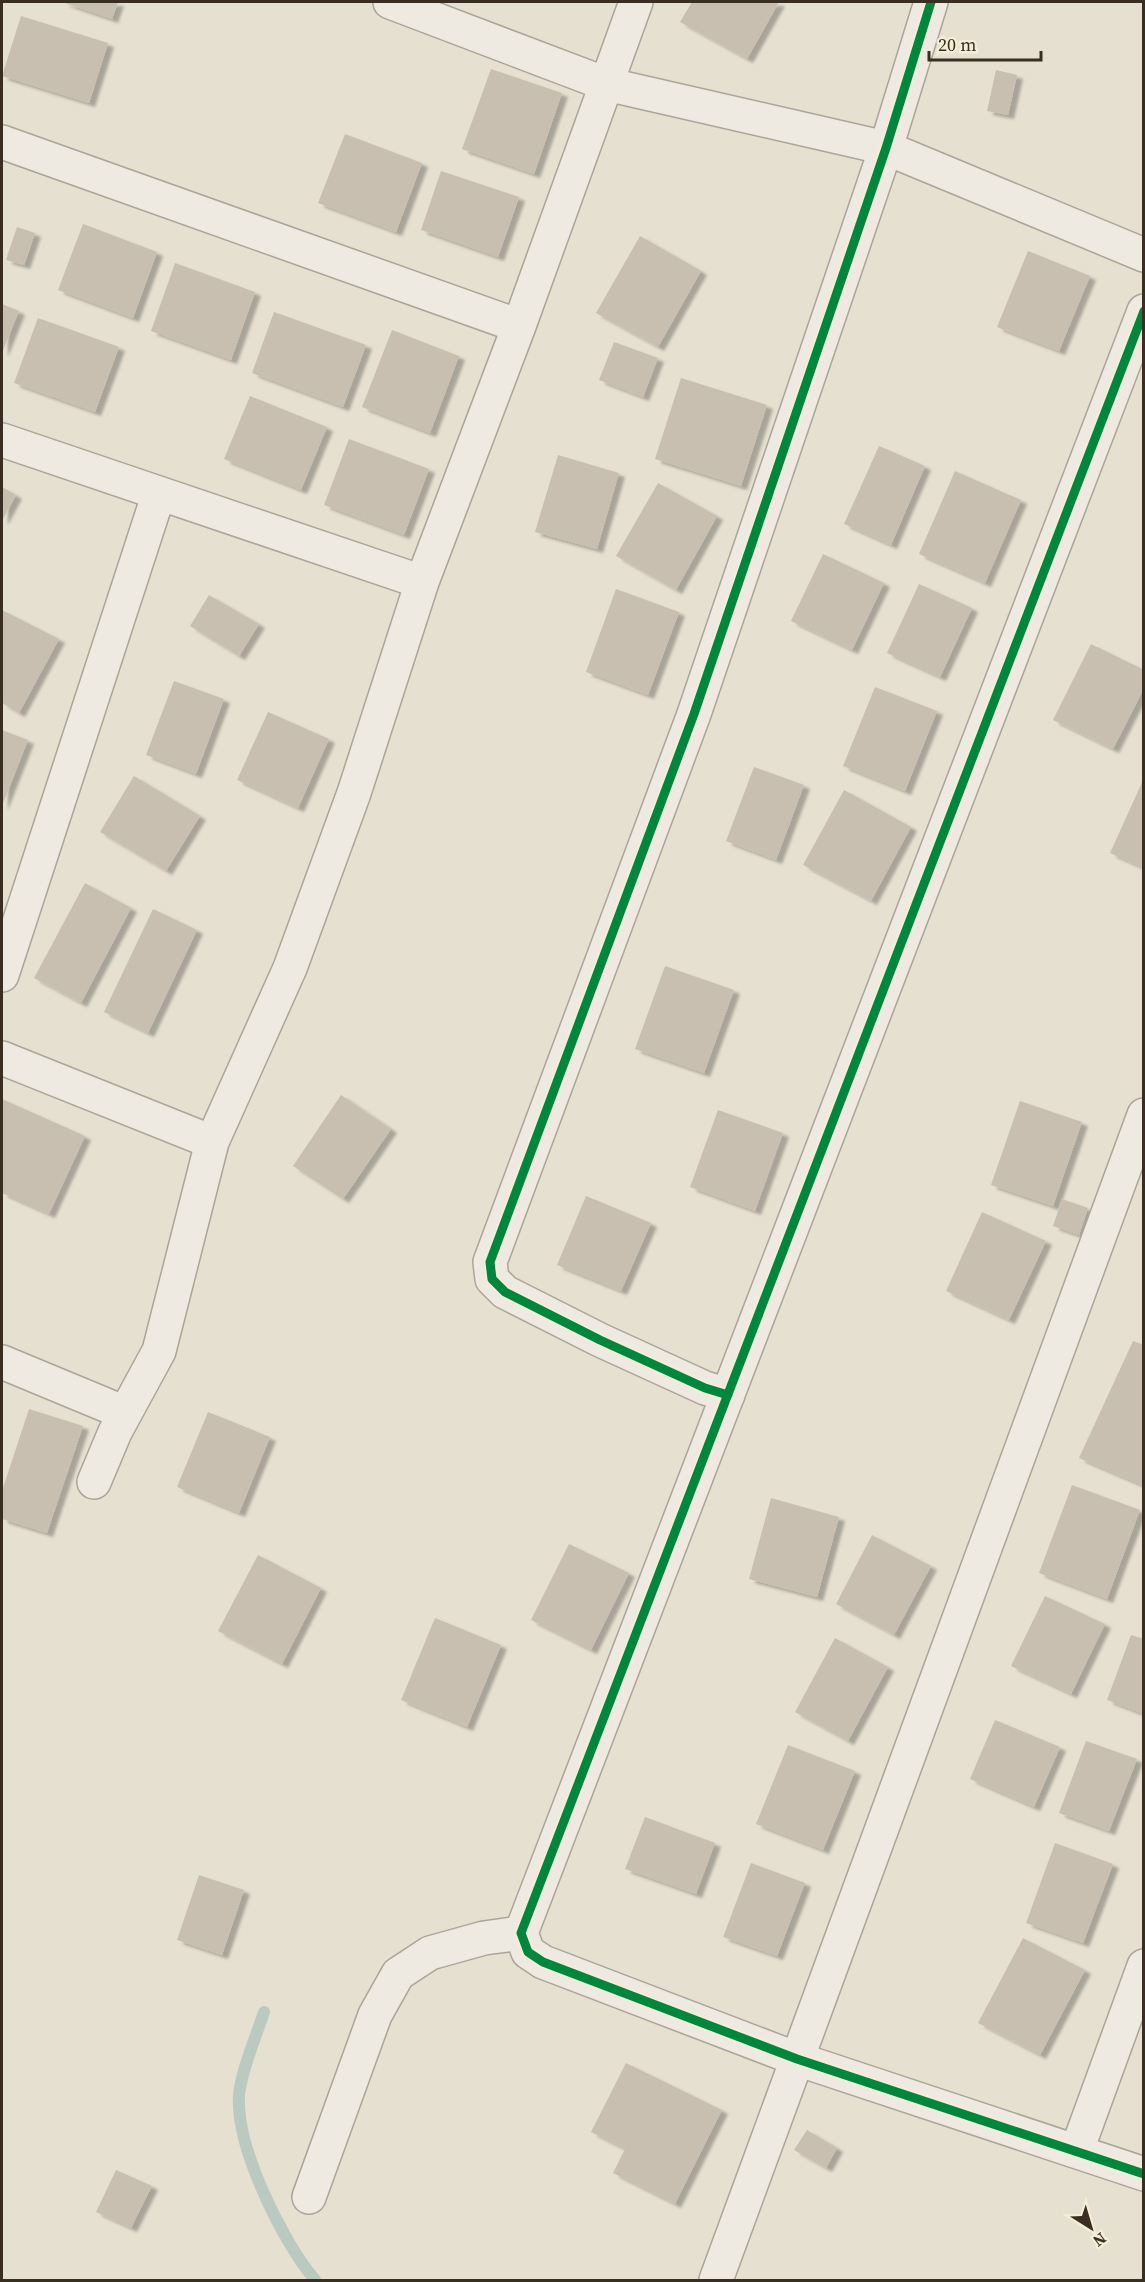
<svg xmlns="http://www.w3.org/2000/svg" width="1145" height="2282" font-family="'Source Serif 4',serif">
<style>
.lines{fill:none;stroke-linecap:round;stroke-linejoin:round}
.stream{stroke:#bbcac1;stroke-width:12}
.building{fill:#c8bfb1;filter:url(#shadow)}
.street-casing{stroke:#aaa599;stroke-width:36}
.street{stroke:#eeeae1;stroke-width:33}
.cycleway-casing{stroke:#f5eed7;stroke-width:13}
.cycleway{stroke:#00873e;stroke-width:9}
</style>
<defs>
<filter id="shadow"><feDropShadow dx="6" dy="4" stdDeviation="1.5" flood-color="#0004"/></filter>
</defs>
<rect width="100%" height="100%" fill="#e5e0d0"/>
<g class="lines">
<!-- stream -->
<path class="stream" d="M 264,2012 C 257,2034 240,2074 239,2096 C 236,2147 282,2241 315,2280"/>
</g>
<!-- building -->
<path class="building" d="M 62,2 L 118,2 L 112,19 Z
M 692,2 L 779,2 L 747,59 L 680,22 Z
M 21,16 L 108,43 L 89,103 L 2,76 Z
M 491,69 L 562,93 L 534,174 L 462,149 Z
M 996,70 L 1017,75 L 1008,115 L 987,111 Z
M 345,134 L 422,163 L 396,232 L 318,203 Z
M 441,171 L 519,197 L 498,257 L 421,230 Z
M 83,224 L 157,252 L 133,318 L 58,290 Z
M 17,227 L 35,233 L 24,265 L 6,260 Z
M 640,236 L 701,271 L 658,347 L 596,313 Z
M 1028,251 L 1090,276 L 1059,351 L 997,327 Z
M 175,263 L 255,292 L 231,360 L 151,331 Z
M 2,304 L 19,311 L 2,353 Z
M 274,312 L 366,345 L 343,407 L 252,373 Z
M 38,318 L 119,347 L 95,412 L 14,383 Z
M 392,330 L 459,356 L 430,433 L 362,407 Z
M 614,342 L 658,358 L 643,397 L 599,380 Z
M 681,378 L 767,405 L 741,486 L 655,459 Z
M 250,396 L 327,427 L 301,490 L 224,459 Z
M 349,439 L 429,469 L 404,535 L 324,505 Z
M 879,446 L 925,466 L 891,545 L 844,524 Z
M 558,455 L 619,473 L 597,549 L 535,532 Z
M 955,471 L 1021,500 L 985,583 L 919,554 Z
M 658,483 L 717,516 L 676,590 L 616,556 Z
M 2,487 L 16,495 L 2,521 Z
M 823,554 L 884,583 L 852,650 L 791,621 Z
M 919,584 L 972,608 L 940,677 L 887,653 Z
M 616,589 L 679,612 L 648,695 L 586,672 Z
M 209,595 L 259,624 L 239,656 L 190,626 Z
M 2,610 L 59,639 L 19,713 L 2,703 Z
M 1091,644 L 1144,670 L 1144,688 L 1113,749 L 1053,720 Z
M 174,681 L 224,699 L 196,774 L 146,755 Z
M 875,687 L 937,711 L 905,791 L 843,766 Z
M 268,712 L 329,739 L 298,808 L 237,780 Z
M 2,730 L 28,740 L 2,806 Z
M 754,767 L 804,785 L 776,860 L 726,841 Z
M 134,776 L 200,816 L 166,871 L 100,832 Z
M 1144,778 L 1144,868 L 1110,853 Z
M 844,790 L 911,827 L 871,901 L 803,865 Z
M 85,883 L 131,908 L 81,1003 L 34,978 Z
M 153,909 L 197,930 L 148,1033 L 104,1012 Z
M 665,966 L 734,990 L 704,1073 L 635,1049 Z
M 341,1095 L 391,1129 L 343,1199 L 293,1166 Z
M 2,1099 L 85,1136 L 49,1214 L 2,1193 Z
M 1020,1101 L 1082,1122 L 1053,1206 L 991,1185 Z
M 718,1110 L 783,1133 L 755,1211 L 690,1187 Z
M 586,1196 L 651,1223 L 621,1291 L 557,1265 Z
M 1062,1199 L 1088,1208 L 1079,1235 L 1053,1226 Z
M 982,1212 L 1046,1241 L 1009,1320 L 946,1291 Z
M 1133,1341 L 1144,1345 L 1144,1486 L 1079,1458 Z
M 29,1409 L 83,1426 L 47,1533 L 2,1519 L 2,1491 Z
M 208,1412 L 270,1437 L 239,1513 L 177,1487 Z
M 1072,1485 L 1140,1510 L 1107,1599 L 1039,1573 Z
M 771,1498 L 839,1517 L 817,1597 L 749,1579 Z
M 872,1535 L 931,1566 L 894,1635 L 836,1604 Z
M 569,1544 L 629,1573 L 591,1650 L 531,1620 Z
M 258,1555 L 321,1588 L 282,1664 L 218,1631 Z
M 1045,1596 L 1105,1624 L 1071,1694 L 1011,1666 Z
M 435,1618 L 501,1645 L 467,1727 L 401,1700 Z
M 1131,1635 L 1144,1639 L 1144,1714 L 1107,1700 Z
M 835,1638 L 888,1667 L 848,1741 L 795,1712 Z
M 995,1720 L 1060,1747 L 1034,1807 L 970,1779 Z
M 1086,1741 L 1137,1759 L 1109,1831 L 1059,1813 Z
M 788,1745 L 855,1771 L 823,1850 L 756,1824 Z
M 645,1817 L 715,1843 L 696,1894 L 625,1869 Z
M 1055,1843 L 1113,1864 L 1083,1943 L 1026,1923 Z
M 751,1863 L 805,1883 L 777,1956 L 723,1937 Z
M 199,1875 L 244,1890 L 222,1955 L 177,1940 Z
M 1023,1938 L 1085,1970 L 1040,2055 L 978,2023 Z
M 626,2063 L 722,2110 L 675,2204 L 613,2173 L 625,2149 L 591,2132 Z
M 807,2130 L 837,2148 L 826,2168 L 794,2150 Z
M 116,2170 L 152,2186 L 131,2228 L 96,2212 Z"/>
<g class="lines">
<!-- street casing -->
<g class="street-casing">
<path id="street" d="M 390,2 L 606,84 L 886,148 L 1144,255
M 2,142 L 519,326
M 1144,311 L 521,1933 L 528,1952 L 543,1962 L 797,2059 L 1144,2174
M 2,440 L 422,582
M 2,975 L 159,493
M 2,1058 L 212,1142
M 2,1362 L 125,1413
M 728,1395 L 705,1388 L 600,1340 L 505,1292 L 492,1279 L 490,1262 L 694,714 L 886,148 L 931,2
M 94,1482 L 115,1432 L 159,1351 L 212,1142 L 290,968 L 354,793 L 422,582 L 519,326 L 636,2
M 1077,2150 L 1144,1966
M 309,2197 L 375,2015 L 398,1974 L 430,1953 L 484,1938 L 521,1933
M 716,2280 L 1144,1115"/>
</g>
<!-- street -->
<use href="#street" class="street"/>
<!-- cycleway casing -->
<g class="cycleway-casing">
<path id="cycleway" d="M 1144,311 L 521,1933 L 528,1952 L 543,1962 L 797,2059 L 1144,2174
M 728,1395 L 705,1388 L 600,1340 L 505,1292 L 492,1279 L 490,1262 L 694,714 L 886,148 L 931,2"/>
</g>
<!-- cycleway -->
<use href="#cycleway" class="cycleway"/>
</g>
<!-- border -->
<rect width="1145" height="2282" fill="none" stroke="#392e21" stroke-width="6"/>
<!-- north arrow -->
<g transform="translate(1091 2228) rotate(143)" stroke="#f5eed7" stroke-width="4.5" paint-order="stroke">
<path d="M0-4.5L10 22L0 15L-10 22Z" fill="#392e21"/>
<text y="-9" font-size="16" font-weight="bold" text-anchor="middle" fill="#392e21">N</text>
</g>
<!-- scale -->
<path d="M929 51v9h112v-9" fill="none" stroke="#392e21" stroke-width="3"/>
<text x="938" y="51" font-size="18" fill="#392e21" stroke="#f5eed7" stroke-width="4.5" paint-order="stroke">20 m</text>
</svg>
